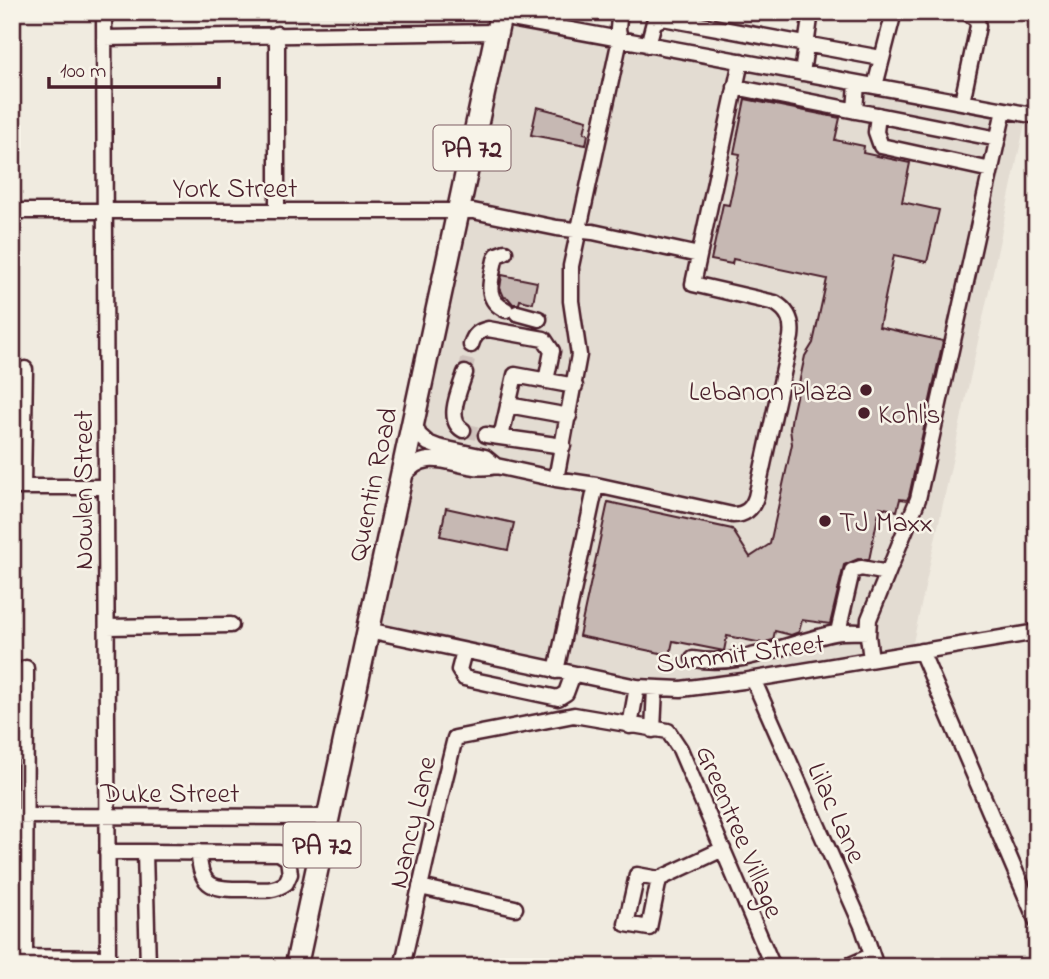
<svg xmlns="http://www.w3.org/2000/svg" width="1049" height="979" font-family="'Indie Flower',sans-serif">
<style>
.built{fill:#e3dcd2}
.building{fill:#c6b8b3;stroke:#4a1f2b;stroke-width:2}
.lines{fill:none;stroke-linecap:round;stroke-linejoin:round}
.minor-tunnel{stroke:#cfc2bc;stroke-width:14;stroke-dasharray:14 7;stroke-linecap:butt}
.minor-casing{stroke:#4a1f2b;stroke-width:19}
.highway-casing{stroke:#4a1f2b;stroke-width:26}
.minor{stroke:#f7f3e8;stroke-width:14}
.highway{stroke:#f7f3e8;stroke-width:21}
.poi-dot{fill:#4a1f2b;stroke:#f7f3e8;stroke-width:2.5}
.labels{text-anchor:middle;stroke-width:5;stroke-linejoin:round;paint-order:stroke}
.shield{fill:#f7f3e8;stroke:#7e5f64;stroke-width:2}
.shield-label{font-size:26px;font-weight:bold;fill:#4a1f2b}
.street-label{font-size:28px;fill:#4a1f2b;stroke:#f7f3e8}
.poi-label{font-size:28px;fill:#4a1f2b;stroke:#f7f3e8;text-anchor:start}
</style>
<rect width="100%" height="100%" fill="#f0ebe0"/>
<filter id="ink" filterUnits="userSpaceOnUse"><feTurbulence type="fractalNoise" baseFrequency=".0143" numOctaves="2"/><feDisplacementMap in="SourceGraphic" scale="14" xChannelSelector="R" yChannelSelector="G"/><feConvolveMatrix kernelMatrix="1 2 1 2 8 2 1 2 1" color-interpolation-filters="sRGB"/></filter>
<g filter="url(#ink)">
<!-- built -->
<path class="built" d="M 500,17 L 1027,114 L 911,652 L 681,689 L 368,630 Z"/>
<!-- building -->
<path class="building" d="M 745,99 L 840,118 L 835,140 L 864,146 L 863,153 L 910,163 L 902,202 L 939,210 L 927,262 L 894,255 L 879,327 L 943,341 L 909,496 L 907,500 L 900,499 L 897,511 L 880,507 L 869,560 L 858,559 L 844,565 L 830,624 L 802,620 L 799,632 L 791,635 L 775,631 L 773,640 L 762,643 L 727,636 L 724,651 L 673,641 L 670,655 L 579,636 L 608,502 L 732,529 L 750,557 L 770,544 L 792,444 L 790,429 L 792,415 L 805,356 L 813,343 L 827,279 L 733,259 L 732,264 L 711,260 L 723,204 L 729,205 L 740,154 L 734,153 Z
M 537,107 L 587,120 L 584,133 L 588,134 L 586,145 L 531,135 Z
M 502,275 L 537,282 L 533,303 L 520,300 L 519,304 L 513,304 L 508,298 L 504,297 L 500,288 Z
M 446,508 L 514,523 L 508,550 L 440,536 Z"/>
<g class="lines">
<!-- minor-tunnel -->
<path class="minor-tunnel" d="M 465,373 L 471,345
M 463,430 L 486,435"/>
<!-- minor casing -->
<g class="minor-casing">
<path id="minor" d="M 104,12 L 108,967
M 500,17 L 1037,116
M 277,34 L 277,211
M 104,38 L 497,32
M 648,45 L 654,22 L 663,18 L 881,58
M 802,73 L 811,12
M 875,86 L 894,12
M 735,87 L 998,139
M 962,102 L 978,26 L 977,20 L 967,12
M 855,111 L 857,83
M 878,115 L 876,132 L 881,146 L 991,170
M 12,211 L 473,211 L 557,228 L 593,232 L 699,255
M 505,252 L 497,255 L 495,260 C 491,280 483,300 506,310
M 517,313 L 539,319
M 471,345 C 474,335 478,331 488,329 L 544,339 L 552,351 L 546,381
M 508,405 L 569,416
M 413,421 L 419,435 L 428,443 L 438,447 L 485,457 L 496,466 L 556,479 L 596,485 L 733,515 C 745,515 752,509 756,497 L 791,337 C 793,322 789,311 775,303 L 693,284 L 741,61
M 463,430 C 445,420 460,389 465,373
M 486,435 L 563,446
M 501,437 L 515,375 L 575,386
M 404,476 C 429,441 462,475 496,466
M 556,479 L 579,355 L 571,301 L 571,266 L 620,39 L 618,29 L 619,18 L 615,12
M 12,487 L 106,487
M 23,487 L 25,369
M 107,627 L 231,625
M 368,630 L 637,687 L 681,689 L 743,681 L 1037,632
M 838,632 L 852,571 L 861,568 L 888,573
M 464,651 L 459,670 L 464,678 L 558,698 L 566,693 L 573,674
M 921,651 L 1037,922
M 693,659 C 741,668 789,642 835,633 C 846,631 857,632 868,632
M 871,659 L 868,636 L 869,619 L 918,499 L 1004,110
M 556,671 L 596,485
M 753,679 L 863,928 L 876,967
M 630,726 L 637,687
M 653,730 L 655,688
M 12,816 L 328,817
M 107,852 L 145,852 L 148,967
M 145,852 L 279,853 L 288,859 L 290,874 L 286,883 C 274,892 261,890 247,889 C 216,889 199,890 199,852
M 659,879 L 649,928 L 626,924 L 637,875 L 659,879 L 723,849
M 420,887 L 515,908
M 12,957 L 108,958
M 25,957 L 26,668
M 402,967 L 438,807 L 455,738 L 574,715 L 668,731 L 680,749 L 773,967
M 846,967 L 871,956"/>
</g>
<!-- highway casing -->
<g class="highway-casing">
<path id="highway" d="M 296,967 L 501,12"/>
</g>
<!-- minor -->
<use href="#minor" class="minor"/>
<!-- highway -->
<use href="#highway" class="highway"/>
</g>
</g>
<!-- markers -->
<g class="poi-dot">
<circle cx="866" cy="390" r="7"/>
<circle cx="864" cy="413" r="7"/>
<circle cx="825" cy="521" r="7"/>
</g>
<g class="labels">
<!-- shield labels -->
<g class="shield">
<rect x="433.5" y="125.5" width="77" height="45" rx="5"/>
<rect x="283.5" y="822.5" width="77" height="45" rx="5"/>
</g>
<g class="shield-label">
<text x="472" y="157">PA 72</text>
<text x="322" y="854">PA 72</text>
</g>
<!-- street labels -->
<g class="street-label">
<text x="235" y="197">York Street</text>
<text transform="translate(371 484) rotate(-78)" y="10">Quentin Road</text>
<text transform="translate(82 490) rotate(-90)" y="10">Nowlen Street</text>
<text transform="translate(740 652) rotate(-7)" y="10">Summit Street</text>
<text x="170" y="802">Duke Street</text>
<text transform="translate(838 812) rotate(66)" y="10">Lilac Lane</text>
<text transform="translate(411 822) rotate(-77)" y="10">Nancy Lane</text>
<text transform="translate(741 831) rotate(67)" y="10">Greentree Village</text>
</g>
<!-- poi labels -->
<g class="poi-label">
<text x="852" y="400" text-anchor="end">Lebanon Plaza</text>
<text x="878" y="423">Kohl's</text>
<text x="839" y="531">TJ Maxx</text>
</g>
</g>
<!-- margin -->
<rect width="1049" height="979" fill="none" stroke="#f7f3e8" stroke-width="42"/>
<rect x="21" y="21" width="1007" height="937" fill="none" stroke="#4a1f2b" stroke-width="2.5" filter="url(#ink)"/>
<!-- scale -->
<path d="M49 77v10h170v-10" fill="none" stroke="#4a1f2b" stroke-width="3.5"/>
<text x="60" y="77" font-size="21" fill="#4a1f2b" stroke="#f7f3e8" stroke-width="5" paint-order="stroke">100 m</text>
</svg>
